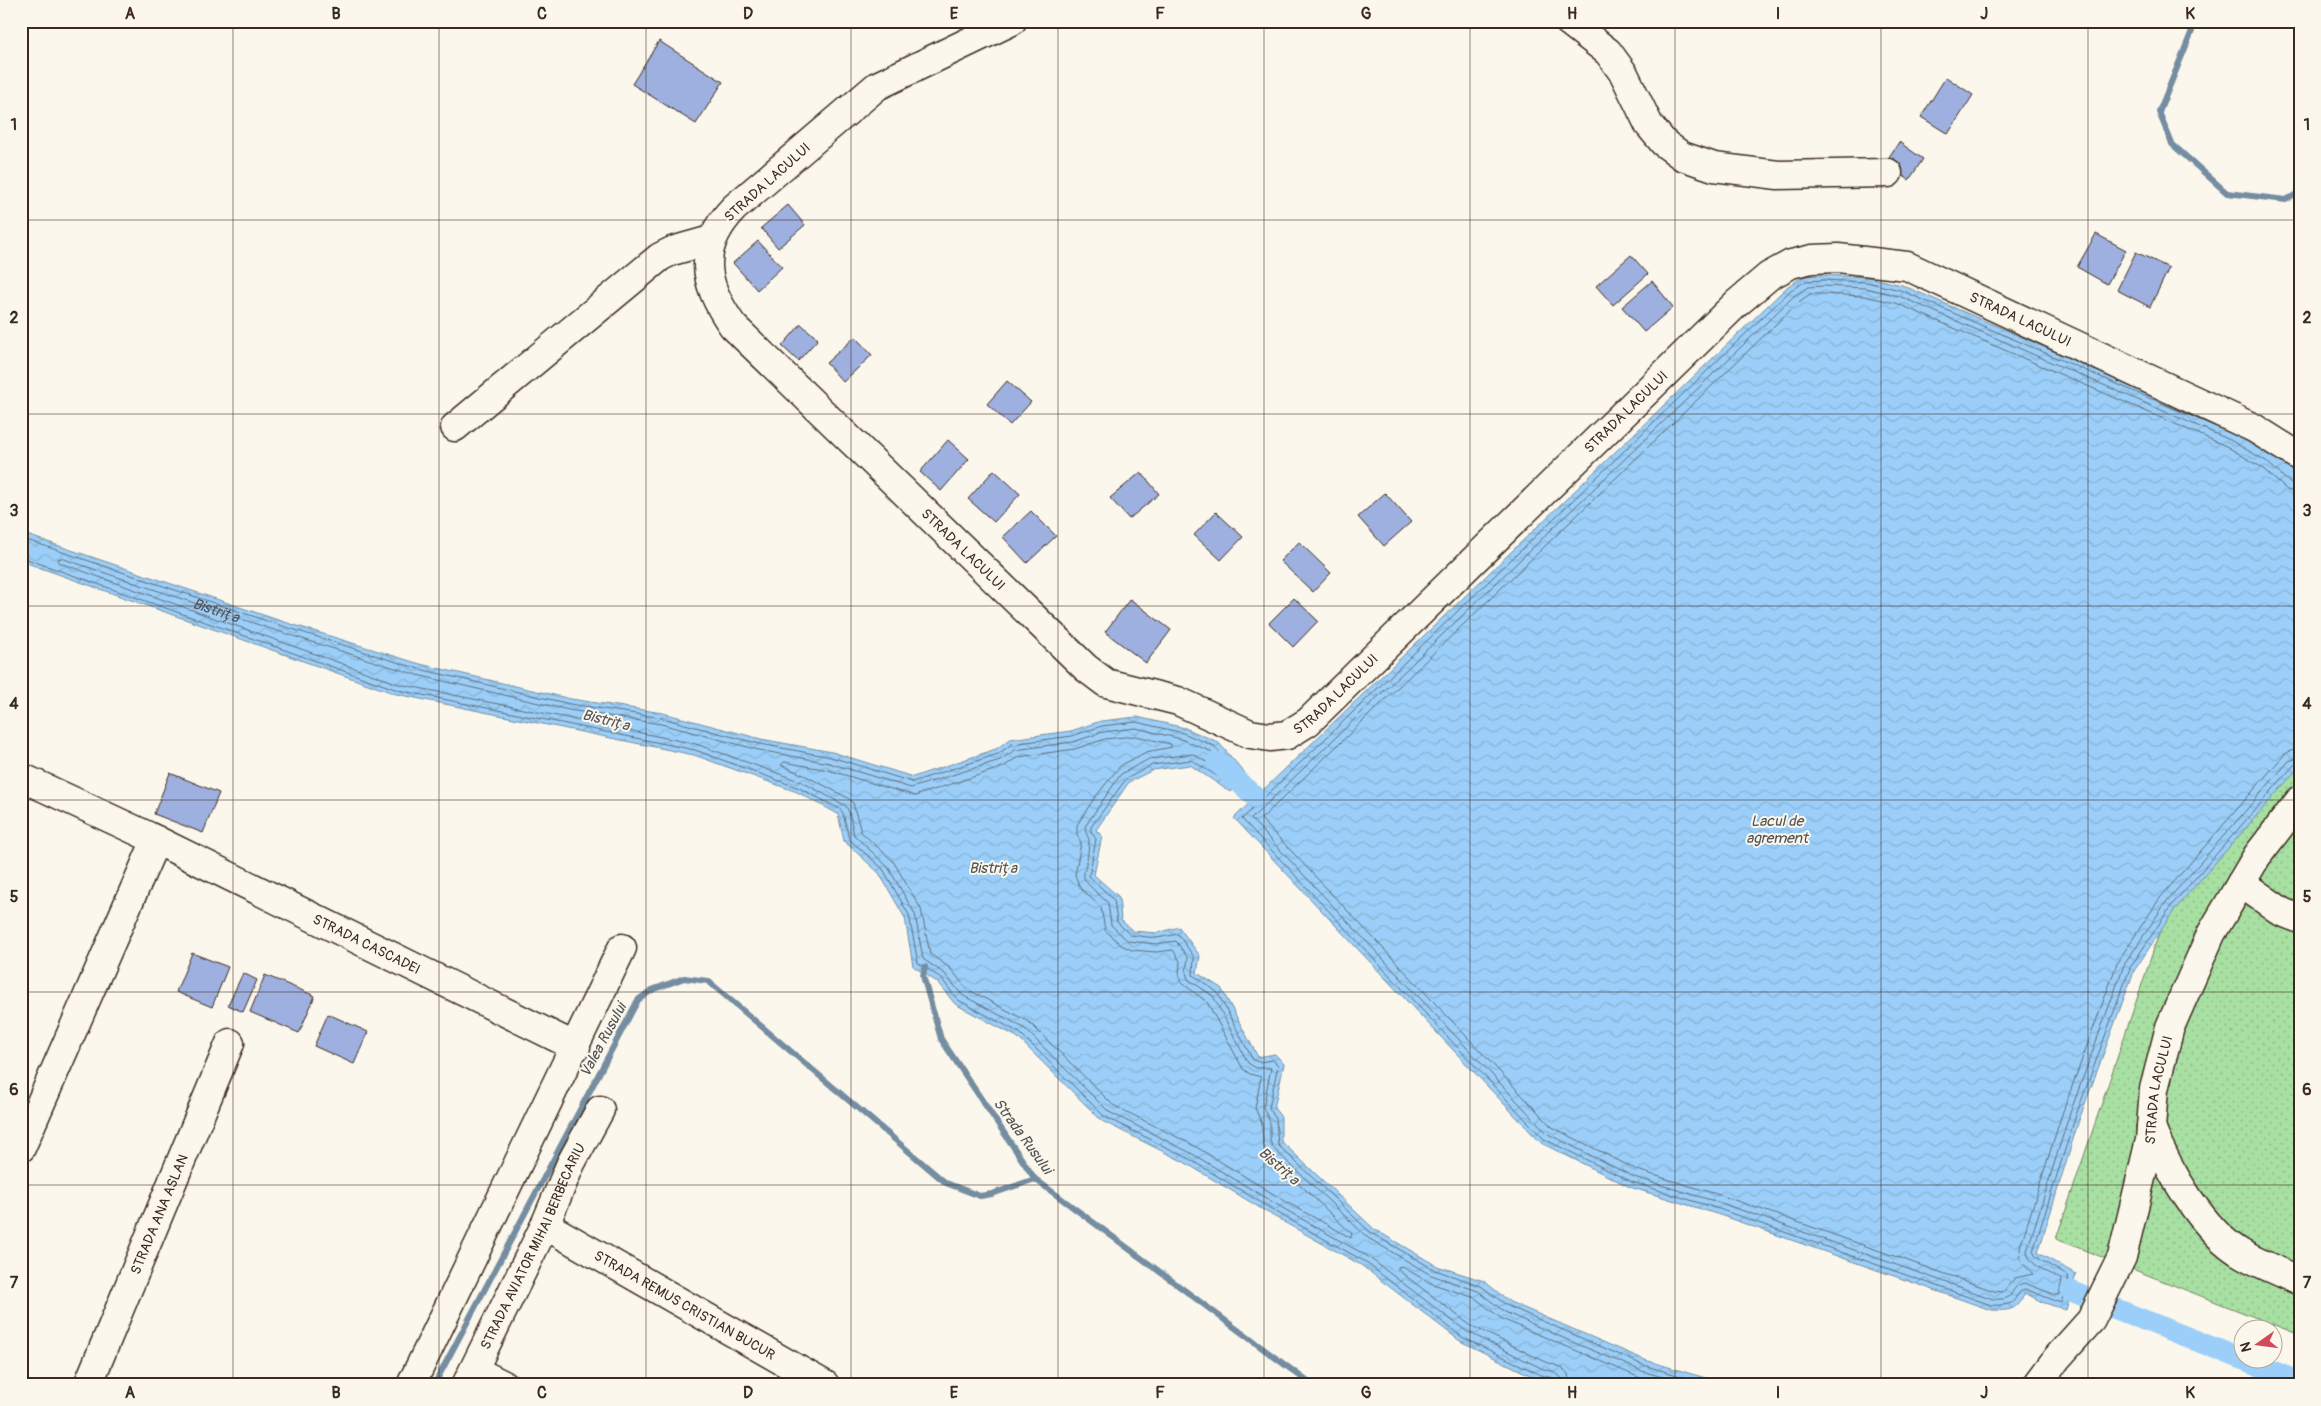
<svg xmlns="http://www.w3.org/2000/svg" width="2321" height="1406" font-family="Pangolin,sans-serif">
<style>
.park{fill:url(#park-dots);stroke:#728460}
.water{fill:url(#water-waves);stroke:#758da1}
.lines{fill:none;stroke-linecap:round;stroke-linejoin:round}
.shore{stroke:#616c76;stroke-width:1}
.stream{stroke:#758da1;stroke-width:6}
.canal{stroke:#9bcff9;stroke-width:21}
.building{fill:#9eb0df;stroke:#3b2a1e}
.minor-casing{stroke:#3b2a1e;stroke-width:31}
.minor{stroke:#fbf7ec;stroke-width:28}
.grid{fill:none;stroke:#3b2a1e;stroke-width:1;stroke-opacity:0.55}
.labels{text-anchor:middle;stroke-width:4;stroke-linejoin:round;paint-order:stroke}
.street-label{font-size:14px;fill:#3b2a1e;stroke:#fbf7ec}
.water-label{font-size:15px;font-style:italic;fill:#535355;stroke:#fbf7ec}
.neatline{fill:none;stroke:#3b2a1e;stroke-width:2}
.grid-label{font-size:16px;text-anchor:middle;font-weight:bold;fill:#3b2a1e}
</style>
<defs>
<pattern id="park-dots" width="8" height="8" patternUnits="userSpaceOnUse" patternTransform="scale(1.25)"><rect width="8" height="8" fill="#a8dfa2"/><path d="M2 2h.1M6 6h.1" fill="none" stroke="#92c08b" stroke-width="1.8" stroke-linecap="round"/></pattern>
<pattern id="water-waves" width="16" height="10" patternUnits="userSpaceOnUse" patternTransform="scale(1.25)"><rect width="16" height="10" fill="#9bcff9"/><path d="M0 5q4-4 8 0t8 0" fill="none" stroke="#86b2d5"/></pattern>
</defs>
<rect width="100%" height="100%" fill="#fbf7ec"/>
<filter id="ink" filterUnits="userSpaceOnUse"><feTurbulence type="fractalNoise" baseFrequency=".02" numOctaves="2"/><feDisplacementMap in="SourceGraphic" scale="10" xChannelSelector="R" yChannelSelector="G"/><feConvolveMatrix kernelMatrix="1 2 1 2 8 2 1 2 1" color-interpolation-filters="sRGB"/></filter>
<g filter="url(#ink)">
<!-- park -->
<path class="park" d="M 2300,752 L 2300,1335 L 2056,1239 L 2167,910 Z"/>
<!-- water -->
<path class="water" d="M 1823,275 L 1867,277 L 1902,285 L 2235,430 L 2272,451 L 2300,477 L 2300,766 L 2175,909 L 2134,971 L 2079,1120 L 2038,1253 L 2076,1274 L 2066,1310 L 2042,1302 L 2025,1293 C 2016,1311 2010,1311 1991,1310 L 1717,1214 L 1630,1187 L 1541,1143 L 1234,818 L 1788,286 L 1804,276 Z
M 21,533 L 275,619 L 420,664 L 571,699 L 663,713 L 761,739 L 832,752 L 913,777 L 996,749 L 1010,739 L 1071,731 L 1101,721 L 1137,717 L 1185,728 L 1218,742 L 1245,773 L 1230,792 L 1190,765 L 1153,770 L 1129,782 L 1096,830 L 1102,836 L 1094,875 L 1119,897 L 1121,920 L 1133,931 L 1157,933 L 1179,927 L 1200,956 L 1197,973 L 1221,988 L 1258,1057 L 1275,1054 L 1284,1064 L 1274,1108 L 1281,1117 L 1281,1141 L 1374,1229 L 1437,1266 L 1484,1281 L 1510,1302 L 1645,1360 L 1729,1385 L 1561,1385 L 1540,1380 L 1460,1341 L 1361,1265 L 1280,1220 L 1184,1162 L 1102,1121 L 1017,1037 L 955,1004 L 937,982 L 913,966 L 905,918 L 879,873 L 844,841 L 838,814 L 797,792 L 694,755 L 396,694 L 21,561 Z"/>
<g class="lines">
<!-- shore -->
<g class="shore">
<path d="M 2216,427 L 1900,290 L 1866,282 L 1823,280 L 1806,281 L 1791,290 L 1242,819 L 1544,1139 L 1632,1182 L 1719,1209 L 1991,1305 C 2023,1307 2010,1295 2025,1289 L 2061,1303 L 2069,1277 L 2036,1257 L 2033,1251 L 2075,1118 L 2130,968 L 2171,906 L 2294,765 L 2300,763"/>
<path d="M 2300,486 L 2291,484 L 2266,461 L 2230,440 L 1899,296 L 1865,288 L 1823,286 L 1808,287 L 1795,295 L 1251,819 L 1548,1134 L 1634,1177 L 1721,1203 L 1993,1299 C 2019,1301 2006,1288 2024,1283 L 2056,1295 L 2059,1294 L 2062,1280 C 2050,1272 2028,1266 2027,1251 L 2069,1116 L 2124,965 L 2166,902 L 2289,761 L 2300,757"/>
<path d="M 2300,494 L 2287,490 L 2261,467 L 2226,446 L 1896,303 L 1864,296 L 1823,294 L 1810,294 L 1800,301 L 1261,819 L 1552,1127 L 1637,1170 L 1723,1196 L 1994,1291 L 2003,1292 L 2015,1278 L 2033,1274 L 2021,1261 L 2020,1247 L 2062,1114 L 2118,961 L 2160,898 L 2284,755 L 2290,751 L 2300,749"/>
<path d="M 21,538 L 273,623 L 419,669 L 570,704 L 662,718 L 760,744 L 831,757 L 912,782 L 998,754 L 1012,744 L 1072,736 L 1102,726 L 1136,722 L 1183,733 L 1214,746 L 1237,772 L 1230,784 L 1191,760 L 1152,765 L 1126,779 L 1091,827 L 1091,832 L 1096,839 L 1089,876 L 1114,900 L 1117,922 L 1130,935 L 1157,938 L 1178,934 L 1194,957 L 1193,975 L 1217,992 L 1253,1060 L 1259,1062 L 1273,1060 L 1278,1065 L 1269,1108 L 1276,1119 L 1278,1145 L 1371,1233 L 1435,1270 L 1481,1286 L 1508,1306 L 1643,1365 L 1711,1385"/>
<path d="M 21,557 L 398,690 L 695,750 L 799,788 L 840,809 L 843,813 L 849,839 L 883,869 L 909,915 L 918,963 L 941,978 L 958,1000 L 1020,1033 L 1105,1117 L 1186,1157 L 1283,1216 L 1364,1261 L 1462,1337 L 1541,1375 L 1553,1378 L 1557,1385"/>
<path d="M 1136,736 L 1170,744 L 1172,747 L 1146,752 L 1120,766 L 1093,800 L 1077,825 L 1077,834 L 1081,843 L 1075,875 L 1080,888 L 1101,907 L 1105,930 L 1121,945 L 1132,950 L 1156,952 L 1173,950 L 1180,961 L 1179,974 L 1182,983 L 1207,1002 L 1243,1069 L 1250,1074 L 1261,1077 L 1255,1108 L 1262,1124 L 1263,1144 L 1266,1152 L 1352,1234 L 1351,1238 L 1290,1204 L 1193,1145 L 1113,1105 L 1029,1022 L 967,989 L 950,968 L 930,954 L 921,909 L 893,861 L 861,832 L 853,803 L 848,798 L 806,776 L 781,765 L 784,762 L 828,770 L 915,796 L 1003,767 L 1018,757 L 1075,749 L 1105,739 Z"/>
<path id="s1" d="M 1563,1385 C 1562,1373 1553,1371 1543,1369 L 1466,1331 L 1367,1256 L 1286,1210 L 1189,1152 L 1109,1112 L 1024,1028 L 962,995 L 945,974 L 923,959 L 915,914 L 888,867 L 854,835 L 849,812 L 846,806 L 802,782 L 696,744 L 399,684 L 60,563 L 58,559 L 61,558 L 271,629 L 417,675 L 569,710 L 661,724 L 759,750 L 829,763 L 911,788 L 1000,760 L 1015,750 L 1073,742 L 1103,732 L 1136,728 L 1181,739 L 1210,751 L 1228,771 L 1227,774 L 1193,754 L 1149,759 L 1121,774 L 1086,825 C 1083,833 1090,836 1089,843 C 1086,885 1072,870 1108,903 L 1111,925 L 1128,941 L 1156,944 L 1176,941 L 1188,958 L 1186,972 L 1188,979 L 1213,996 L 1248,1063 L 1256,1068 L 1271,1068 L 1263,1108 L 1270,1122 L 1270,1141 L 1273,1148 L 1368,1238 L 1431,1275 L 1478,1291 L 1505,1312 L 1570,1341 L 1642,1371 L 1689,1385"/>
<path d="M 1570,1385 L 1568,1374 L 1561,1367 L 1546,1362 L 1470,1325 L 1398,1270 L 1398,1267 L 1401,1266 L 1430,1283 L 1475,1298 L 1502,1319 L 1638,1377 L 1662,1385"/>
</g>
<!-- stream -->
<path class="stream" d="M 2190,21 L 2192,31 L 2159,112 L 2172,144 L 2227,193 L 2286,200 L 2300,192
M 925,967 L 923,976 L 941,1039 L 1035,1179 L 1312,1385
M 434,1385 L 638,1000 L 652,990 L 684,978 L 708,981 L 946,1183 L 980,1196 L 992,1194 L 1035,1179"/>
<!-- canal -->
<path class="canal" d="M 1217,762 L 1255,797
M 2071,1291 L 2300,1382"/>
</g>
<!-- building -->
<path class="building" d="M 659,41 L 723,82 L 696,124 L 632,84 Z
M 1946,77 L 1973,95 L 1948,134 L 1921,117 Z
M 1899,142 L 1923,159 L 1909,180 L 1885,163 Z
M 788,205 L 805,225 L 778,248 L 761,228 Z
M 2096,234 L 2126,250 L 2107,284 L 2077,267 Z
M 758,241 L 782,267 L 757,290 L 733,263 Z
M 2136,252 L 2169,268 L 2150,307 L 2117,290 Z
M 1631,255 L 1648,274 L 1613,305 L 1596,286 Z
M 1652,281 L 1673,307 L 1644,332 L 1622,307 Z
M 801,324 L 818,339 L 798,361 L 782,346 Z
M 855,337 L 872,355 L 843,382 L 826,363 Z
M 1007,381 L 1031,402 L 1010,425 L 987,404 Z
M 948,440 L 969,459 L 941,491 L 920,472 Z
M 994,470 L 1020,494 L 994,522 L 968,499 Z
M 1141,472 L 1159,494 L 1129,519 L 1110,498 Z
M 1385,493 L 1411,522 L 1384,546 L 1358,517 Z
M 1031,511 L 1056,536 L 1027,563 L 1003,537 Z
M 1216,512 L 1243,537 L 1221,560 L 1194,535 Z
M 1299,542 L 1331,573 L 1313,592 L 1280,561 Z
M 1294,598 L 1318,621 L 1293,647 L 1269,623 Z
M 1130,599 L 1171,630 L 1146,663 L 1105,632 Z
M 170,773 L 219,793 L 203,833 L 154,814 Z
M 192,953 L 228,967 L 212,1007 L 176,992 Z
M 243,973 L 257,980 L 243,1012 L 228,1005 Z
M 265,975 L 315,996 L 299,1033 L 250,1012 Z
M 328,1014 L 368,1032 L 354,1064 L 314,1046 Z"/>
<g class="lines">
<!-- minor casing -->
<g class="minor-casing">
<g id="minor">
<path id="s2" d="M 1012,21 L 877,86 L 734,208 C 696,248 703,284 733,326 L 1086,668 L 1106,683 L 1178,701 L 1250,734 L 1270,737 L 1287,735 L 1308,722 L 1737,303 L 1769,276 L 1791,264 L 1812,259 L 1838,258 L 1907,266 L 2254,428 L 2300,457"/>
<path d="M 1568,21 L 1608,52 L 1624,74 L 1649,125 L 1664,143 L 1682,156 L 1714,167 L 1778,175 L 1888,173"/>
<path d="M 455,427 L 660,257 L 672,251 L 711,240"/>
<path id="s3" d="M 21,777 L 148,836 L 576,1047"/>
<path d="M 2241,883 L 2282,912 L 2300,919"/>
<path d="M 2151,1127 C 2167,1169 2204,1233 2244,1255 C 2262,1265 2281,1272 2300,1281"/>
<path d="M 21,1148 L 156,840"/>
<path id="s4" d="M 545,1225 L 825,1385"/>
<path d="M 474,1370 L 504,1385"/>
<path id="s5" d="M 88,1385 L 230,1043"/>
<path d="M 411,1385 L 622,948"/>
<path id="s6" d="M 466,1385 L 545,1225 L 571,1163 L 600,1110"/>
<path id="s7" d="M 2037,1385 L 2057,1358 L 2091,1320 L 2122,1257 L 2150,1140 L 2154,1089 L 2170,1027 L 2211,934 L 2257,856 L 2300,800"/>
</g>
</g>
<!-- minor -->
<use href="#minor" class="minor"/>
</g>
</g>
<!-- grid -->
<path class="grid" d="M 233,21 L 233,1385M 439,21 L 439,1385M 646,21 L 646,1385M 851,21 L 851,1385M 1058,21 L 1058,1385M 1264,21 L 1264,1385M 1470,21 L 1470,1385M 1675,21 L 1675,1385M 1881,21 L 1881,1385M 2088,21 L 2088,1385M 21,220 L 2300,220M 21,414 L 2300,414M 21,606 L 2300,606M 21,800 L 2300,800M 21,992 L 2300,992M 21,1185 L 2300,1185"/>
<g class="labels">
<!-- street labels -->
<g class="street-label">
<text transform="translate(767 182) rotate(-42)" y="5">STRADA LACULUI</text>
<text dy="5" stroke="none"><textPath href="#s2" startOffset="2110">STRADA LACULUI</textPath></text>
<text dy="5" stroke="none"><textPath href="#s2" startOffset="1645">STRADA LACULUI</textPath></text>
<text dy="5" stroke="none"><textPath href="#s2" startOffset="790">STRADA LACULUI</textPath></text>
<text dy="5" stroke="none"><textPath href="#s2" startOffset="1240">STRADA LACULUI</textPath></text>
<text dy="5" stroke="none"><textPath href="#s3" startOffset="384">STRADA CASCADEI</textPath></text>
<text dy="5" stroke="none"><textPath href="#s7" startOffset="326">STRADA LACULUI</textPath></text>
<text dy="5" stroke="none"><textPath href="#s5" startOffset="185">STRADA ANA ASLAN</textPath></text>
<text dy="5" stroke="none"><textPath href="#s6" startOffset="154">STRADA AVIATOR MIHAI BERBECARIU</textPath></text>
<text dy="5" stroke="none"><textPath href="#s4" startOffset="161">STRADA REMUS CRISTIAN BUCUR</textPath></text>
</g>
<!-- water labels -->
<g class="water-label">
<text dy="5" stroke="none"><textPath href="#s1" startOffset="1951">Bistrița</textPath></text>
<text transform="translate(606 720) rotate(14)" y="5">Bistrița</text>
<text x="1777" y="826">Lacul de<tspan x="1777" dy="17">agrement</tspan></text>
<text x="993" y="873">Bistrița</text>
<text transform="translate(603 1040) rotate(-62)" y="5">Valea Rusului</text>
<text transform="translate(1023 1136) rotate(54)" y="5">Strada Rusului</text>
<text transform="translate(1279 1166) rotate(41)" y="5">Bistrița</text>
</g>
</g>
<!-- margin -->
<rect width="2321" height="1406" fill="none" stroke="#fbf7ec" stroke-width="55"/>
<!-- north arrow -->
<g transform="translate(2258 1344) rotate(256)"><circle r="24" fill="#fbf7ec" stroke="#aea59a"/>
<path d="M0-4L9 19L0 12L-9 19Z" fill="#d1495b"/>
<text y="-8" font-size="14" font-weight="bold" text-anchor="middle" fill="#3b2a1e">N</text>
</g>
<rect x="28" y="28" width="2266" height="1350" class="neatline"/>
<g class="grid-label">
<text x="130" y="19">A</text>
<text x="336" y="19">B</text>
<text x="542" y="19">C</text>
<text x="748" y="19">D</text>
<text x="954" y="19">E</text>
<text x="1160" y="19">F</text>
<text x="1366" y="19">G</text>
<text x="1572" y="19">H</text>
<text x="1778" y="19">I</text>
<text x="1984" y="19">J</text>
<text x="2190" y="19">K</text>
<text x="14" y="130">1</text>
<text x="2307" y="130">1</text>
<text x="14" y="323">2</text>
<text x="2307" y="323">2</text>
<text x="14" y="516">3</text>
<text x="2307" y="516">3</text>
<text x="14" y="709">4</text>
<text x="2307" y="709">4</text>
<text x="14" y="902">5</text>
<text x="2307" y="902">5</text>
<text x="14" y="1095">6</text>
<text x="2307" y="1095">6</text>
<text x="14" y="1288">7</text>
<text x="2307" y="1288">7</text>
<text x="130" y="1398">A</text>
<text x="336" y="1398">B</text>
<text x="542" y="1398">C</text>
<text x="748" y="1398">D</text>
<text x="954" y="1398">E</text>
<text x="1160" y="1398">F</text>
<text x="1366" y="1398">G</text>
<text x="1572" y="1398">H</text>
<text x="1778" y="1398">I</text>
<text x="1984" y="1398">J</text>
<text x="2190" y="1398">K</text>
</g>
</svg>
